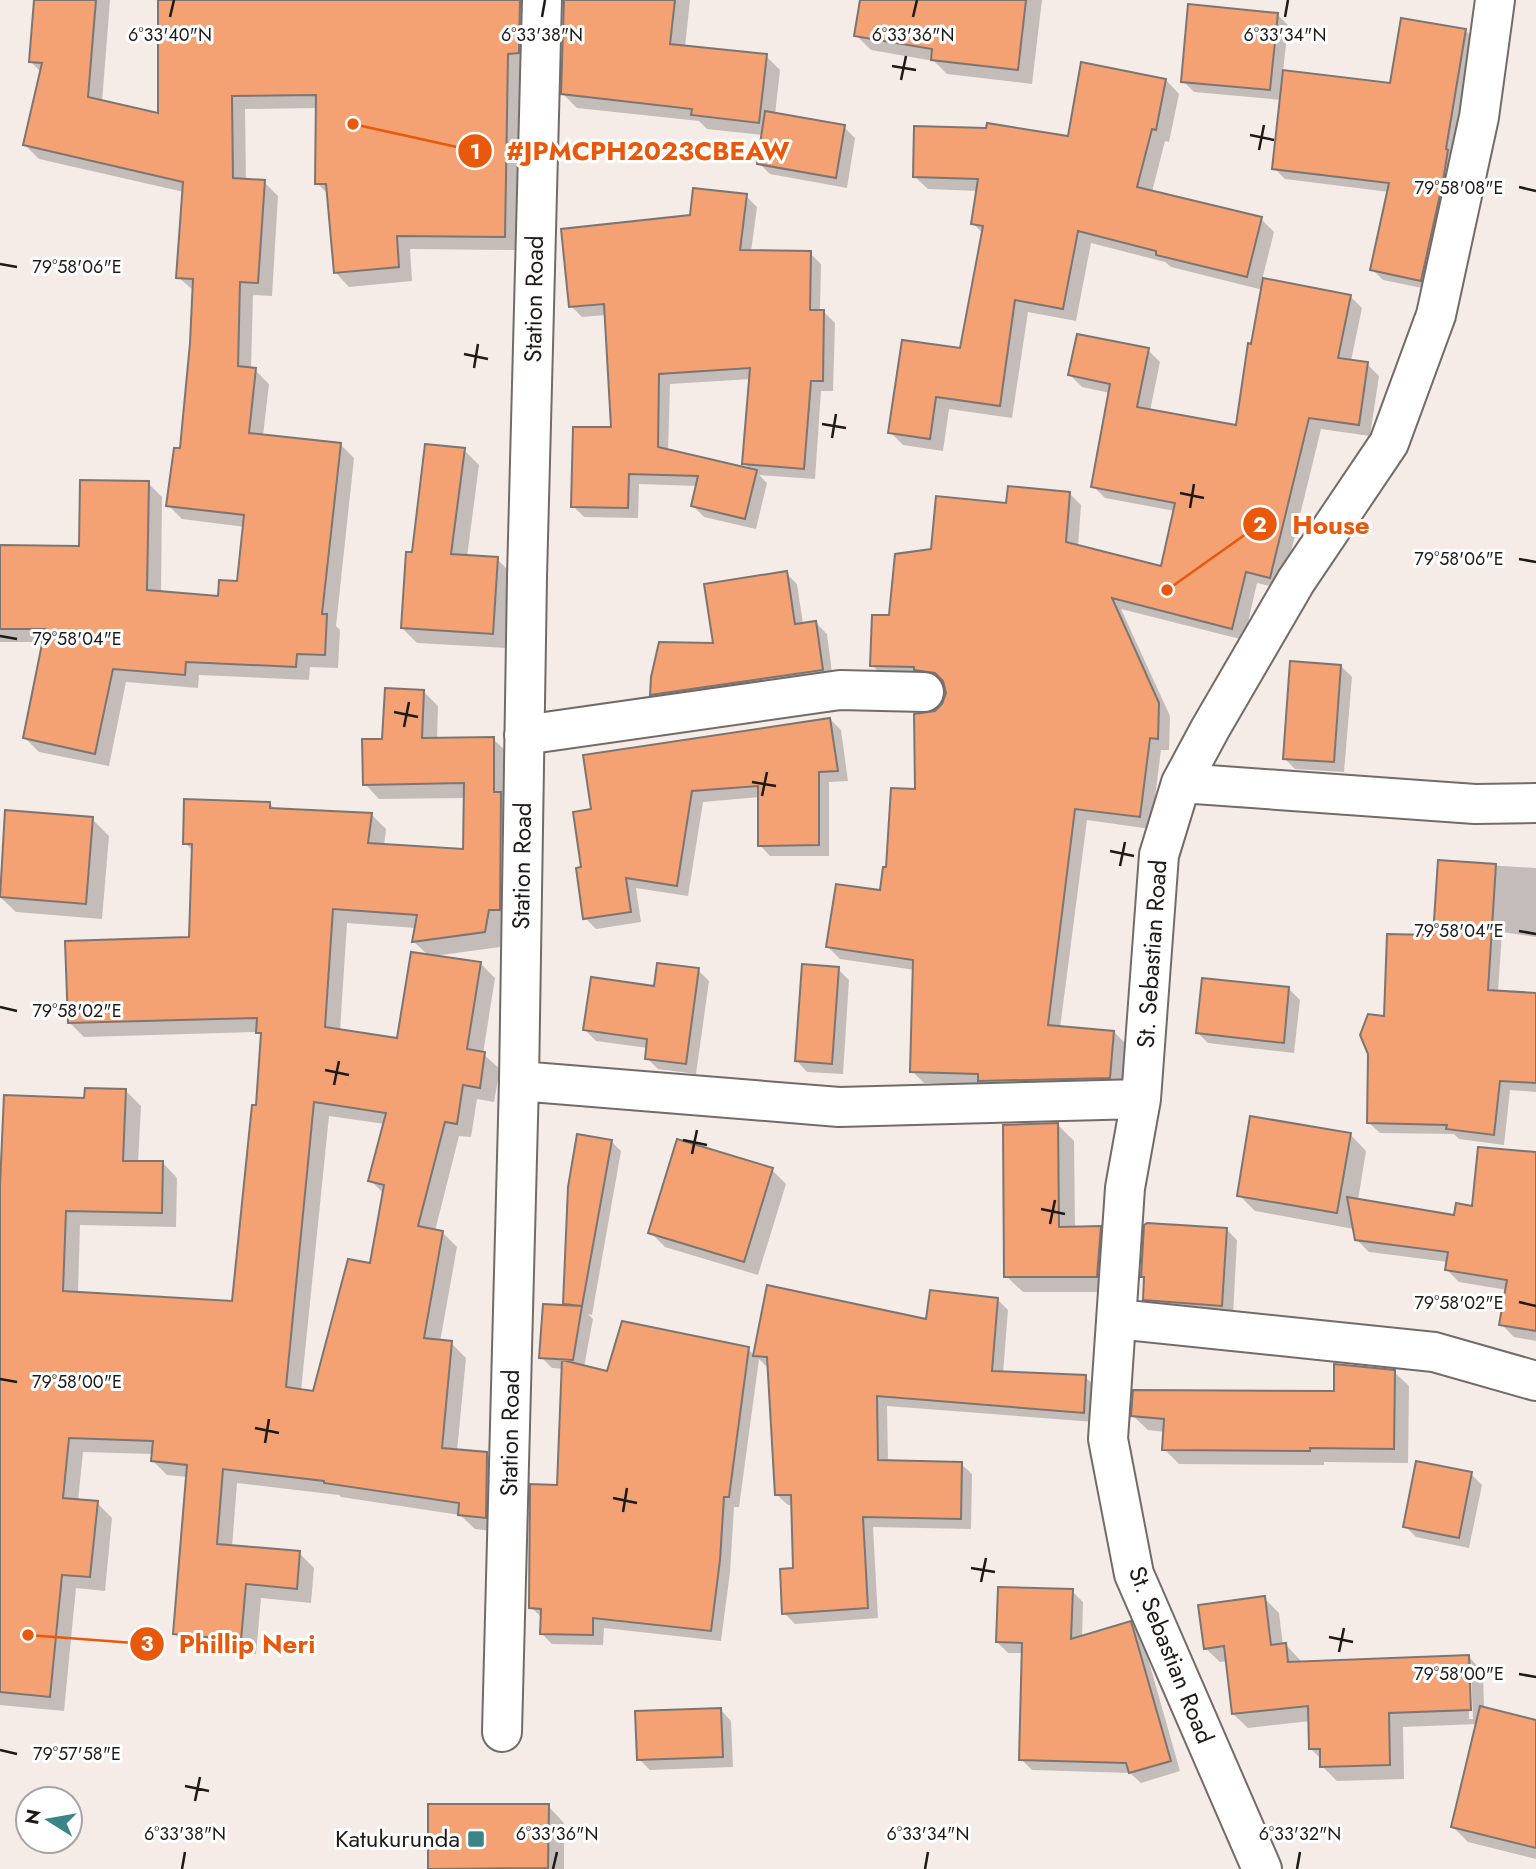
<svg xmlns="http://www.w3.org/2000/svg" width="1536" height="1869" font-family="Jost,sans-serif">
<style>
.shadow{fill:#0003;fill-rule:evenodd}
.building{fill:#f4a174;stroke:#7d7571;stroke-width:2;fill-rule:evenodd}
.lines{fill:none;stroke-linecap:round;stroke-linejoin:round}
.street-casing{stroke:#736b67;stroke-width:42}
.street{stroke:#fff;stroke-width:38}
.ticks{fill:none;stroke:#1d1a18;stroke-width:2.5}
.poi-dot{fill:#3b8487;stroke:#fff;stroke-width:2.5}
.labels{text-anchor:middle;stroke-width:6;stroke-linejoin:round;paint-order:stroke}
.street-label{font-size:24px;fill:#1d1a18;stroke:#fff}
.poi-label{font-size:24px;fill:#1d1a18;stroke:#fff;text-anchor:end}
.ticks-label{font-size:18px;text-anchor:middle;fill:#1d1a18;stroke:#fff;stroke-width:6;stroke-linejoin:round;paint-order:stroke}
.leader{fill:none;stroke:#e8590c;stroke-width:2.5}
.callout-dot{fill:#e8590c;stroke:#fff;stroke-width:2.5}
.mark-label{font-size:21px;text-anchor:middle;font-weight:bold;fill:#fff}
.callout-label{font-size:26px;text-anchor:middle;font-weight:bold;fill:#e8590c;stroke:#fff;stroke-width:6;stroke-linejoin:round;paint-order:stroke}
</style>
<rect width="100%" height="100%" fill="#f6ece7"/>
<!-- shadow -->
<path class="shadow" d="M 36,0 L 110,0 L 102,102 L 160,116 L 159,0 L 540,0 L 519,250 L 410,249 L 412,281 L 349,287 L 336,273 L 329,195 L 317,183 L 317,108 L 245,109 L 246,180 L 264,182 L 278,196 L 272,296 L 253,295 L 251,369 L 255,370 L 269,384 L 263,436 L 340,444 L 354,458 L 336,626 L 340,630 L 338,668 L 310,667 L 309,680 L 199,675 L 198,688 L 126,682 L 109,766 L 39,752 L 25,738 L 44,642 L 0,642 L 0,547 L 80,547 L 148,483 L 162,497 L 161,593 L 220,597 L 238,583 L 245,527 L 182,519 L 168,505 L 181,450 L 192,343 L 194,291 L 178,277 L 184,192 L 39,159 L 25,145 L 41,72 L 31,62 Z
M 566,0 L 690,0 L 685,47 L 766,56 L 780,70 L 775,115 L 844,127 L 855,138 L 847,188 L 770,174 L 759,163 L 763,135 L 707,129 L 699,121 L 577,108 L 563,94 Z
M 862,0 L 1042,0 L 1032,84 L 947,74 L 934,61 L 871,50 L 856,35 Z
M 1277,14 L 1288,25 L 1283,72 L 1392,85 L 1465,30 L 1476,41 L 1432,290 L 1383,280 L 1372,269 L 1389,192 L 1285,179 L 1274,168 L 1282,100 L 1194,92 L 1183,81 Z
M 1166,80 L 1179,94 L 1169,142 L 1165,141 L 1152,192 L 1261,219 L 1274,232 L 1262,280 L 1350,296 L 1362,308 L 1351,361 L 1367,364 L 1379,376 L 1370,436 L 1321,429 L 1282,589 L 1257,583 L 1244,640 L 1121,609 L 1170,716 L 1169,750 L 1161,750 L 1151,829 L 1087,820 L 1060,1028 L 1114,1032 L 1126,1044 L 1122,1089 L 924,1083 L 912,1071 L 915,970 L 840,959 L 828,947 L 882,892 L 888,869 L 916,791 L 936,712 L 945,704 L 948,692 L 945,684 L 884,677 L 872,665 L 891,617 L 932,550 L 1008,504 L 1069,493 L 1081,505 L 1078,547 L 1163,568 L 1175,511 L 1105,498 L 1093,486 L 1110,393 L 1082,387 L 1070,375 L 1148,350 L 1160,362 L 1150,411 L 1237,427 L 1263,290 L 1171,267 L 1165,262 L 1091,243 L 1076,321 L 1028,312 L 1012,418 L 949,409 L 943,451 L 903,445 L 890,432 L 961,350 L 983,234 L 973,223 L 978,191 L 928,189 L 914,176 L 1069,138 Z
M 746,196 L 757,207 L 751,252 L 810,253 L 821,264 L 820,312 L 824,312 L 835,323 L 833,391 L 821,391 L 815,479 L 759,475 L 767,483 L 756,529 L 704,517 L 693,506 L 698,486 L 639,484 L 638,518 L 584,517 L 573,506 L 613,429 L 606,315 L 582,317 L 571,306 L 691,217 ZM 751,379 L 744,463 L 752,471 L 668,451 L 670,384 Z
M 464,450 L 479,465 L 467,557 L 497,559 L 512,574 L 507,648 L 417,643 L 402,628 L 414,554 Z
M 786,573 L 797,584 L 803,624 L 816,623 L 827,634 L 833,681 L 663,705 L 652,694 L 715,645 Z
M 1341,666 L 1352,677 L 1344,772 L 1295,769 L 1284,758 Z
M 423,691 L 438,706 L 437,740 L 493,739 L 508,753 L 503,924 L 500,947 L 434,956 L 480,963 L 495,978 L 483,1054 L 500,1069 L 494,1102 L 477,1099 L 471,1137 L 459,1136 L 435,1231 L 442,1232 L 457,1247 L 440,1342 L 451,1343 L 466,1358 L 457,1451 L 487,1454 L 502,1469 L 500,1532 L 475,1529 L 460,1515 L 341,1497 L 339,1495 L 237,1483 L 232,1547 L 299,1553 L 314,1568 L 311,1603 L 261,1598 L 256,1654 L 190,1649 L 175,1634 L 188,1477 L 167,1475 L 152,1460 L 153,1454 L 83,1452 L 78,1501 L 97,1503 L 112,1518 L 105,1591 L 76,1588 L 64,1711 L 0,1705 L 0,1204 L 86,1100 L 126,1091 L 141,1106 L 138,1163 L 163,1163 L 177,1178 L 176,1227 L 80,1225 L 78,1293 L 234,1303 L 257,1107 L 263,1037 L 258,1032 L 84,1037 L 69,1022 L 190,939 L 194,852 L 185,843 L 269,803 L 276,810 L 371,814 L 386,829 L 384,846 L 465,851 L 466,798 L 379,799 L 365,784 L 384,740 ZM 347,923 L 416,928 L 414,942 L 429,956 L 399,1040 L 340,1031 ZM 329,1116 L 385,1124 L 370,1180 L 384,1194 L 371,1265 L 314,1393 L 301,1391 Z
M 830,719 L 841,730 L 848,781 L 829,782 L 829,856 L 770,856 L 760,845 L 760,797 L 703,802 L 688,896 L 636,888 L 641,922 L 596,929 L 585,918 L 583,868 L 593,811 Z
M 6,812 L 92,819 L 109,836 L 102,919 L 16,912 L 0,897 Z
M 1440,862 L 1536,868 L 1536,937 L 1502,932 L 1498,992 L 1536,995 L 1536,1092 L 1510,1090 L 1504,1145 L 1459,1139 L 1454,1134 L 1380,1133 L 1369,1123 L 1386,1018 L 1434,937 Z
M 838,969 L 849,980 L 843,1074 L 807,1072 L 797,1061 Z
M 698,970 L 709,981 L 696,1074 L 658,1069 L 647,1058 L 648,1048 L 596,1041 L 585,1030 Z
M 1289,989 L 1300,1000 L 1294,1053 L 1208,1043 L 1197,1032 Z
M 1058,1125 L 1074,1141 L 1075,1228 L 1100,1228 L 1116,1244 L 1113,1292 L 1023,1292 L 1006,1276 Z
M 1350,1134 L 1366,1151 L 1358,1200 L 1456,1217 L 1474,1208 L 1536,1154 L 1536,1341 L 1514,1337 L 1501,1324 L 1507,1290 L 1459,1282 L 1446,1269 L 1448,1262 L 1369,1252 L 1356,1239 L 1354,1229 L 1255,1211 L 1239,1195 Z
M 611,1141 L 621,1151 L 592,1315 L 588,1314 L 593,1319 L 584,1367 L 608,1373 L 748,1349 L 755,1356 L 768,1288 L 927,1321 L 997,1299 L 1008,1310 L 1003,1374 L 1085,1377 L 1096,1387 L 1095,1422 L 887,1406 L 888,1462 L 961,1464 L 972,1474 L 971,1529 L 873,1527 L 878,1618 L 795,1624 L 784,1613 L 795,1570 L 793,1505 L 788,1505 L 777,1495 L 769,1366 L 766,1366 L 759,1359 L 739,1507 L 734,1507 L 730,1572 L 721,1641 L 604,1628 L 603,1645 L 552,1644 L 541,1633 L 542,1618 L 531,1607 L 559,1487 L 564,1369 L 552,1368 L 541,1357 L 569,1307 L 565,1303 Z
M 772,1170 L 786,1184 L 758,1275 L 665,1247 L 650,1232 Z
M 1227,1230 L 1237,1240 L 1233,1316 L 1156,1310 L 1145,1299 L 1146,1279 L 1143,1276 Z
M 1394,1372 L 1409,1386 L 1408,1463 L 1324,1462 L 1324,1465 L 1179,1464 L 1164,1449 L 1165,1432 L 1148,1430 L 1133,1416 L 1336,1393 Z
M 1471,1474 L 1482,1485 L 1469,1548 L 1416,1537 L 1405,1526 Z
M 1072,1591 L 1083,1602 L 1082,1638 L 1130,1623 L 1141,1634 L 1180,1771 L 1141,1783 L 1130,1773 L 1032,1770 L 1021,1759 L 1024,1653 L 1008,1653 L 997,1642 Z
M 1264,1598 L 1279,1613 L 1283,1646 L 1286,1645 L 1300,1660 L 1301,1663 L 1469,1657 L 1483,1672 L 1484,1709 L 1536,1722 L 1536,1859 L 1468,1842 L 1453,1827 L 1478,1724 L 1403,1727 L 1404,1779 L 1337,1781 L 1322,1766 L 1322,1760 L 1311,1749 L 1310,1721 L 1248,1728 L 1233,1714 L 1228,1661 L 1220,1662 L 1205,1648 ZM 1468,1670 L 1471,1670 L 1473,1719 L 1469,1719 Z
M 721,1710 L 731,1721 L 733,1767 L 650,1770 L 639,1759 Z
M 548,1806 L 564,1823 L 564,1869 L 429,1868 Z"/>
<!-- building -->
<path class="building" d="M 34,0 L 96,0 L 88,97 L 158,113 L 158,0 L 520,0 L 519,53 L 508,54 L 505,237 L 397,236 L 399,267 L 334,273 L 326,184 L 315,184 L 316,95 L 232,96 L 233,178 L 265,180 L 258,283 L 240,282 L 238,366 L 256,368 L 249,433 L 341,443 L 322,614 L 327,614 L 325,655 L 297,654 L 296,667 L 186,662 L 185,675 L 113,669 L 95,754 L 23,738 L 45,629 L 0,629 L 0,545 L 79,546 L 80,480 L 149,481 L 147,590 L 218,596 L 219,580 L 237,581 L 244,515 L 166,506 L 174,448 L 180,448 L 190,343 L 193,279 L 176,278 L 183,182 L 23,145 L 42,63 L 29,62 Z
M 564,0 L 675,0 L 670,44 L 767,54 L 759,123 L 691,115 L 692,109 L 561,94 Z
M 860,0 L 1026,0 L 1018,70 L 931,60 L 932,49 L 854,36 Z
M 1188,4 L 1278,13 L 1270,90 L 1181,82 Z
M 1401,18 L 1466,29 L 1446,149 L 1448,150 L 1443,181 L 1421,281 L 1370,270 L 1389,183 L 1272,169 L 1283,70 L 1390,83 Z
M 1081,62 L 1166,79 L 1156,130 L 1152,129 L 1137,187 L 1262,217 L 1247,277 L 1156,255 L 1156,251 L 1078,231 L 1063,309 L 1015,300 L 1000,406 L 936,397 L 930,439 L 888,433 L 902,340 L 960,348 L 983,226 L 971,224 L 978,179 L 913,177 L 914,126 L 986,128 L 987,123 L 1068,136 Z
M 765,111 L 845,125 L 836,178 L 757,164 Z
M 693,188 L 747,194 L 740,250 L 811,251 L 810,310 L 824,310 L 823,381 L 811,381 L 804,469 L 742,464 L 750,368 L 659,374 L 658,447 L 757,470 L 745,519 L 691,506 L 698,476 L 629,474 L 628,508 L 571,507 L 573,427 L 611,427 L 604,304 L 569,307 L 561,229 L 690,215 Z
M 1263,278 L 1351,295 L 1338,358 L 1368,362 L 1359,425 L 1309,418 L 1270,578 L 1246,572 L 1232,629 L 1112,598 L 1159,703 L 1158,739 L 1150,738 L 1140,817 L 1075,809 L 1048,1025 L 1114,1031 L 1110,1078 L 978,1081 L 978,1074 L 910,1072 L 913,960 L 826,947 L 836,884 L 880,890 L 883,867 L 886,867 L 891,788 L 915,789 L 914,714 L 935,711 L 942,704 L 946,693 L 943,681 L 935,673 L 914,670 L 914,667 L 870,666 L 872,615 L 889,615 L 895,554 L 931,549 L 936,496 L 1006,503 L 1008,486 L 1070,492 L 1066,542 L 1161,566 L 1175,503 L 1091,487 L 1110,384 L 1068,375 L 1077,334 L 1149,348 L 1137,407 L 1236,425 L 1248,343 L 1251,344 Z
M 425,444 L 465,448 L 451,554 L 498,557 L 493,634 L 401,628 L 406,552 L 412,552 Z
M 787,571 L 795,624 L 816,621 L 823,670 L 650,695 L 651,677 L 659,642 L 713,643 L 704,584 Z
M 1290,661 L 1341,665 L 1334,762 L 1283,759 Z
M 385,688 L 424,690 L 422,738 L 494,737 L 494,792 L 501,792 L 500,910 L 489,910 L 485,932 L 412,942 L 417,915 L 333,909 L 325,1027 L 397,1038 L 411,952 L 481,962 L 467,1049 L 485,1052 L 480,1088 L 463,1085 L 457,1124 L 445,1122 L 418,1226 L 443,1231 L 424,1338 L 452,1341 L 442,1448 L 487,1452 L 486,1518 L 458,1515 L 459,1503 L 324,1483 L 324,1481 L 223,1469 L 217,1544 L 300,1551 L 297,1589 L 246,1584 L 241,1640 L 173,1634 L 187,1465 L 151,1461 L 153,1441 L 69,1438 L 63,1498 L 98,1501 L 90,1577 L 62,1575 L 50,1697 L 0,1692 L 0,1185 L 4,1095 L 84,1098 L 85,1088 L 126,1089 L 123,1161 L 163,1161 L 162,1213 L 66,1211 L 63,1291 L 232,1301 L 252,1105 L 256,1105 L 261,1033 L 256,1033 L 257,1018 L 68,1023 L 65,941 L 189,937 L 192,844 L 183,844 L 184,799 L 270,802 L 270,808 L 372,813 L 368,843 L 463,849 L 464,783 L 363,785 L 362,739 L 382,739 ZM 314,1102 L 386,1113 L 368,1181 L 384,1185 L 370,1263 L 348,1259 L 313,1391 L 286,1387 Z
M 830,718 L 838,771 L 819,772 L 819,845 L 758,846 L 758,786 L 692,791 L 677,886 L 626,878 L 631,912 L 583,919 L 576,868 L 581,867 L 573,812 L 591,809 L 583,755 Z
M 5,810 L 93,817 L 86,904 L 0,897 Z
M 1438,860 L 1496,864 L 1488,990 L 1536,993 L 1536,1083 L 1500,1081 L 1494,1135 L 1446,1129 L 1447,1125 L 1367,1123 L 1368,1054 L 1360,1035 L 1368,1014 L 1384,1016 L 1387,934 L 1433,935 Z
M 657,963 L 699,968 L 686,1064 L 645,1059 L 647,1039 L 583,1030 L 591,977 L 654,986 Z
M 802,964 L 839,967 L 832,1064 L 795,1061 Z
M 1202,978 L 1289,987 L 1284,1043 L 1196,1033 Z
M 1250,1116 L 1351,1133 L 1337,1213 L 1237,1196 Z
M 1058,1123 L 1059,1227 L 1101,1226 L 1097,1277 L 1004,1277 L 1003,1125 Z
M 577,1134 L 612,1140 L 582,1306 L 563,1304 L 568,1187 Z
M 677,1139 L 773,1168 L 744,1262 L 648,1233 Z
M 1478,1147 L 1536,1152 L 1536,1331 L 1499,1325 L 1507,1280 L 1445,1270 L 1448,1252 L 1355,1240 L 1347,1197 L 1454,1215 L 1456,1203 L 1472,1206 Z
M 1147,1223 L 1227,1228 L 1222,1306 L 1143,1300 L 1144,1277 L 1141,1277 L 1144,1225 Z
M 767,1285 L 926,1319 L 930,1290 L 998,1298 L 992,1371 L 1086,1375 L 1084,1413 L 877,1396 L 878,1460 L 962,1462 L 961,1519 L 863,1517 L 868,1608 L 782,1614 L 780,1569 L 793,1568 L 791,1495 L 775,1495 L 767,1357 L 753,1356 Z
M 543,1304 L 582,1306 L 573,1360 L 539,1358 Z
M 622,1321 L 749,1347 L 729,1497 L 724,1497 L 720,1560 L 711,1631 L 593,1618 L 593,1635 L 540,1634 L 541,1609 L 529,1608 L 530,1484 L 557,1485 L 562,1360 L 607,1371 Z
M 1334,1364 L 1395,1370 L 1394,1449 L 1310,1448 L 1310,1451 L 1162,1450 L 1164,1419 L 1131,1416 L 1133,1390 L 1334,1391 Z
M 1416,1461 L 1472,1472 L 1459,1538 L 1403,1527 Z
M 998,1587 L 1073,1589 L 1071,1639 L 1131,1621 L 1171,1761 L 1129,1773 L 1126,1763 L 1019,1760 L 1022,1643 L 996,1642 Z
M 1265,1596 L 1271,1645 L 1286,1643 L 1288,1662 L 1469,1655 L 1471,1710 L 1389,1713 L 1390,1765 L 1320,1767 L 1320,1749 L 1309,1749 L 1308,1706 L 1232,1714 L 1224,1646 L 1204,1649 L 1198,1605 Z
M 1480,1706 L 1536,1720 L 1536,1848 L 1451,1827 Z
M 721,1708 L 723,1757 L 637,1760 L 635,1711 Z
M 428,1804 L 549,1804 L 548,1868 L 428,1869 Z"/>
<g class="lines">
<!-- street casing -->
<g class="street-casing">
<path id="street" d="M 524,735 L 840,690 L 924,692
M 1181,783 L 1475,804 L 1536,803
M 519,1081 L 839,1107 L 1141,1099
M 1117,1319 L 1434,1352 L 1536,1381
M 502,1732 L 519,1081 L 527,577 L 542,0
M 1262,1869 L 1134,1574 L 1108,1439 L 1125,1188 L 1141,1099 L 1159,855 L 1181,783 L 1210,729 L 1296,581 L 1389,443 L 1436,315 L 1479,117 L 1495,0"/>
</g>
<!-- street -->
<use href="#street" class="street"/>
</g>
<!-- ticks -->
<path class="ticks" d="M 170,17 L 174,0M 542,17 L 545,0M 913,17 L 917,0M 1285,17 L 1288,0M 892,66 L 916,70M 901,80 L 906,56M 1250,135 L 1274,140M 1259,150 L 1264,125M 1519,187 L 1536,191M 0,264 L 17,267M 464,354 L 488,359M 474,368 L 478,344M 822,424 L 846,428M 832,438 L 836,414M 1180,493 L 1204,498M 1190,508 L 1194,484M 1519,559 L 1536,562M 0,636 L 17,639M 394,712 L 418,717M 404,727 L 409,702M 752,782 L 776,786M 762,796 L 767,772M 1110,851 L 1134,856M 1120,866 L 1125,842M 1519,931 L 1536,934M 0,1007 L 17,1011M 325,1070 L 349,1075M 334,1085 L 339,1061M 683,1140 L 707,1145M 692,1154 L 697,1130M 1041,1209 L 1065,1214M 1050,1224 L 1055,1200M 1519,1302 L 1536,1306M 0,1379 L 17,1382M 255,1428 L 279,1433M 265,1443 L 269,1419M 613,1498 L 637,1503M 623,1512 L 627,1488M 971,1568 L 995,1572M 981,1582 L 986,1558M 1329,1637 L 1353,1642M 1339,1652 L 1344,1628M 1519,1674 L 1536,1677M 0,1750 L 17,1754M 185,1786 L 209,1791M 195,1801 L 200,1777M 182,1869 L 185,1852M 553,1869 L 557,1852M 925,1869 L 928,1852M 1297,1869 L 1300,1852"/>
<!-- markers -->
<rect class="poi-dot" x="467" y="1830" width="18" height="18" rx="3.5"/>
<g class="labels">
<!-- street labels -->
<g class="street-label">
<text transform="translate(534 299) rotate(-89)" y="8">Station Road</text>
<text transform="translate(522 866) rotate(-89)" y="8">Station Road</text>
<text transform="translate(1152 954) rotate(-86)" y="8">St. Sebastian Road</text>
<text transform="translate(510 1433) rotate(-89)" y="8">Station Road</text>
<text transform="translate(1171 1655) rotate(68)" y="8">St. Sebastian Road</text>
</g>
<!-- poi labels -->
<g class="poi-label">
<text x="460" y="1847">Katukurunda</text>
</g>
</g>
<g class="ticks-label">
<text x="170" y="41">6°33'40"N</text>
<text x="542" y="41">6°33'38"N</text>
<text x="913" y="41">6°33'36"N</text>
<text x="1285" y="41">6°33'34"N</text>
<text x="1459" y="194">79°58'08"E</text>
<text x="77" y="273">79°58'06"E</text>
<text x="1459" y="565">79°58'06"E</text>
<text x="77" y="645">79°58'04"E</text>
<text x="1459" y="937">79°58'04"E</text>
<text x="77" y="1017">79°58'02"E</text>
<text x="1459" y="1309">79°58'02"E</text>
<text x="77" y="1388">79°58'00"E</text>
<text x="1459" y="1680">79°58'00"E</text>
<text x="77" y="1760">79°57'58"E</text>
<text x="185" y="1840">6°33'38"N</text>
<text x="557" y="1840">6°33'36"N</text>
<text x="928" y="1840">6°33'34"N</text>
<text x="1300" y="1840">6°33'32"N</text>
</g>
<!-- callouts -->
<path class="leader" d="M353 124L475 151M1167 590L1260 524M28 1635L147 1644"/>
<g class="callout-dot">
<circle cx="353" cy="124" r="7"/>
<circle cx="1167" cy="590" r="7"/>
<circle cx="28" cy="1635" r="7"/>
<circle cx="475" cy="151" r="18"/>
<circle cx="1260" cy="524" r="18"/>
<circle cx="147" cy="1644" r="18"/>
</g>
<g class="mark-label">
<text x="475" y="159">1</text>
<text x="1260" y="532">2</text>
<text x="147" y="1651">3</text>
</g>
<g class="callout-label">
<text x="648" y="160">#JPMCPH2023CBEAW</text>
<text x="1331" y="534">House</text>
<text x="247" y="1653">Phillip Neri</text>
</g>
<!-- north arrow -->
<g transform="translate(49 1820) rotate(281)"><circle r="33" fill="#ffffff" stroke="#a5a3a3" stroke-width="2"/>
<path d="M0-5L12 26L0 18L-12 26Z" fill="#3b8487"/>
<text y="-10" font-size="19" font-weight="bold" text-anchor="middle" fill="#1d1a18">N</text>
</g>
</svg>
